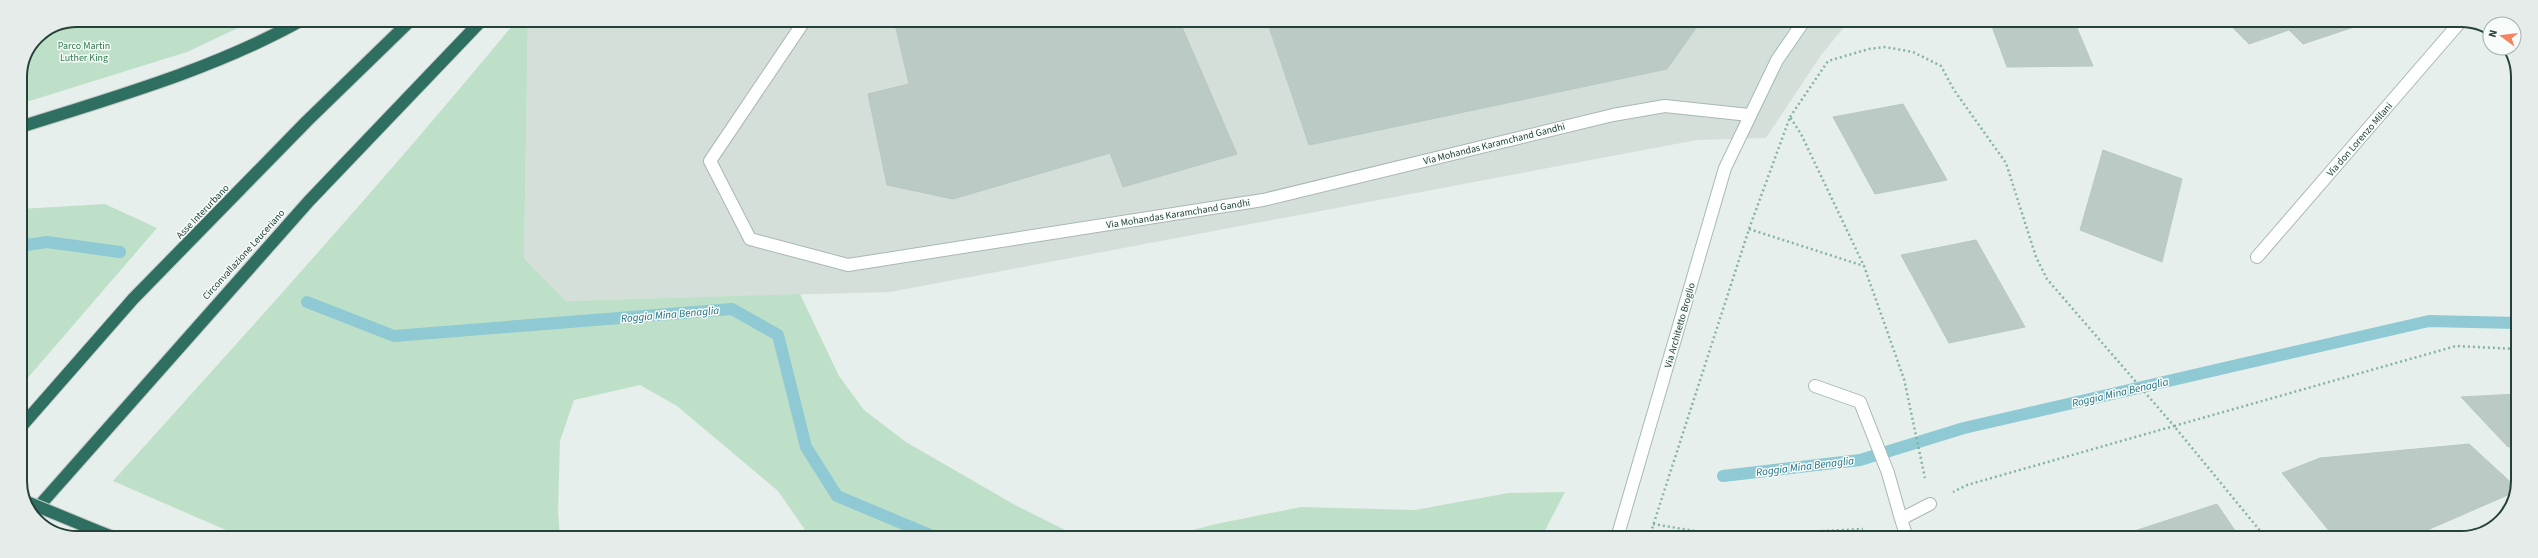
<svg xmlns="http://www.w3.org/2000/svg" width="2538" height="558" font-family="'Source Sans 3',sans-serif">
<style>
.built{fill:#d4dfda}
.green{fill:#bfe0c8}
.lines{fill:none;stroke-linecap:round;stroke-linejoin:round}
.stream{stroke:#8ec9d4;stroke-width:12}
.building{fill:#bbcac4;stroke:#b8c9c2}
.street-casing{stroke:#a8b8b2;stroke-width:14}
.secondary-casing{stroke:#a4bbb3;stroke-width:14}
.highway-casing{stroke:#c2cac8;stroke-width:14}
.path{stroke:#86b3a5;stroke-width:2.5;stroke-dasharray:2 3;stroke-linecap:butt}
.street{stroke:#fff;stroke-width:12}
.secondary{stroke:#fff;stroke-width:12}
.highway{stroke:#2f6f62;stroke-width:12}
.highway-bridge-casing{stroke:#c2cac8;stroke-width:14;stroke-linecap:butt}
.highway-bridge{stroke:#2f6f62;stroke-width:12}
.labels{text-anchor:middle;stroke-width:3;stroke-linejoin:round;paint-order:stroke}
.park-label{font-size:10px;fill:#2d7a4b;stroke:#f7fbf9}
.street-label{font-size:10px;fill:#24423a;stroke:#f7fbf9}
.water-label{font-size:11px;font-style:italic;fill:#1c6f80;stroke:#f7fbf9}
.rim{fill:none;stroke:#24423a;stroke-width:2}
</style>
<rect width="100%" height="100%" fill="#e6efeb"/>
<!-- built -->
<path class="built" d="M 528,20 L 1849,21 L 1821,55 L 1766,138 L 1697,140 L 890,292 L 566,301 L 524,258 Z"/>
<!-- green -->
<path class="green" d="M 77,20 L 255,20 L 187,52 L 20,104 L 20,77 L 37,37 Z
M 517,20 L 528,20 L 524,258 L 566,301 L 800,294 L 839,376 L 864,410 L 906,442 L 1015,505 L 1071,533 L 1099,537 L 810,537 L 778,491 L 677,406 L 640,385 L 574,400 L 560,441 L 558,511 L 560,537 L 242,537 L 113,481 C 250,329 387,178 517,20 Z
M 105,204 L 157,228 L 20,387 L 20,209 Z
M 1565,492 L 1541,538 L 1166,537 L 1216,524 L 1301,507 L 1415,510 L 1508,493 Z"/>
<g class="lines">
<!-- stream -->
<path class="stream" d="M 20,246 L 47,242 L 120,252
M 307,302 L 394,336 L 732,309 L 778,335 L 806,447 L 837,496 L 935,537
M 1723,476 L 1860,460 L 1964,428 L 2429,321 L 2517,323"/>
</g>
<!-- building -->
<path class="building" d="M 894,20 L 1179,20 L 1237,154 L 1123,187 L 1110,153 L 953,199 L 887,185 L 868,94 L 909,84 Z
M 1267,21 L 1701,21 L 1667,69 L 1309,145 Z
M 1990,21 L 2074,21 L 2093,66 L 2007,67 Z
M 2226,21 L 2352,21 L 2357,26 L 2303,44 L 2289,30 L 2249,44 Z
M 1903,104 L 1947,180 L 1875,194 L 1833,117 Z
M 2103,150 L 2182,179 L 2162,262 L 2080,230 Z
M 1976,240 L 2025,327 L 1949,343 L 1901,255 Z
M 2517,394 L 2517,446 L 2508,447 L 2461,397 Z
M 2469,444 L 2517,488 L 2517,491 L 2409,538 L 2335,538 L 2282,473 L 2320,458 Z
M 2217,504 L 2240,538 L 2113,538 Z"/>
<g class="lines">
<!-- street casing -->
<g class="street-casing">
<path id="street" d="M 805,20 L 710,161 L 750,239 L 848,265 L 1263,200 L 1613,115 L 1665,106 L 1749,115
M 2257,257 L 2461,21
M 1815,386 L 1860,402 L 1888,473 L 1901,519
M 1907,538 L 1901,519 L 1930,504"/>
</g>
<!-- secondary casing -->
<g class="secondary-casing">
<path id="secondary" d="M 1617,538 L 1725,168 L 1777,60 L 1804,21"/>
</g>
<!-- highway casing -->
<g class="highway-casing">
<path id="highway" d="M 20,127 C 115,97 214,69 302,20
M 20,428 L 133,299 L 307,121 L 411,20
M 32,514 L 309,201 L 482,20
M 95,530 L 113,537"/>
</g>
<!-- path -->
<path class="path" d="M 1790,117 L 1828,61 L 1869,49 L 1885,47 L 1913,52 L 1941,66 L 1954,90 L 2006,163 L 2036,257 L 2047,279 L 2174,426 L 1967,485 L 1953,492
M 1749,229 L 1864,266
M 1653,524 L 1725,536 L 1863,529
M 1936,532 L 1937,538
M 1649,538 L 1749,229 L 1790,117 L 1801,134 L 1864,266 L 1904,379 L 1925,478
M 2266,538 L 2174,426 L 2456,346 L 2517,349"/>
<!-- street -->
<use href="#street" class="street"/>
<!-- secondary -->
<use href="#secondary" class="secondary"/>
<!-- highway -->
<use href="#highway" class="highway"/>
<!-- highway-bridge casing -->
<g class="highway-bridge-casing">
<path id="highway-bridge" d="M 27,502 L 95,530"/>
</g>
<!-- highway-bridge -->
<use href="#highway-bridge" class="highway-bridge"/>
</g>
<g class="labels">
<!-- park labels -->
<g class="park-label">
<text x="84" y="49">Parco Martin<tspan x="84" dy="12">Luther King</tspan></text>
</g>
<!-- street labels -->
<g class="street-label">
<text transform="translate(2359 139) rotate(-49)" y="4">Via don Lorenzo Milani</text>
<text transform="translate(1494 143) rotate(-14)" y="4">Via Mohandas Karamchand Gandhi</text>
<text transform="translate(202 211) rotate(-46)" y="4">Asse Interurbano</text>
<text transform="translate(1178 213) rotate(-9)" y="4">Via Mohandas Karamchand Gandhi</text>
<text transform="translate(243 254) rotate(-48)" y="4">Circonvallazione Leuceriano</text>
<text transform="translate(1679 325) rotate(-74)" y="4">Via Architetto Broglio</text>
</g>
<!-- water labels -->
<g class="water-label">
<text transform="translate(670 314) rotate(-5)" y="4">Roggia Mina Benaglia</text>
<text transform="translate(2120 392) rotate(-13)" y="4">Roggia Mina Benaglia</text>
<text transform="translate(1805 466) rotate(-7)" y="4">Roggia Mina Benaglia</text>
</g>
</g>
<!-- crop -->
<path d="M0 0H2538V558H0ZM77 27H2461A50 50 0 0 1 2511 77V481A50 50 0 0 1 2461 531H77A50 50 0 0 1 27 481V77A50 50 0 0 1 77 27Z" fill="#e6ecea" fill-rule="evenodd"/>
<path class="rim" d="M77 27H2461A50 50 0 0 1 2511 77V481A50 50 0 0 1 2461 531H77A50 50 0 0 1 27 481V77A50 50 0 0 1 77 27Z"/>
<!-- north arrow -->
<g transform="translate(2502 36) rotate(285)"><circle r="19" fill="#f7fbf9" stroke="#a3b1ad"/>
<path d="M0-3L7 15L0 10L-7 15Z" fill="#f4845f"/>
<text y="-6" font-size="11" font-weight="bold" text-anchor="middle" fill="#24423a">N</text>
</g>
</svg>
